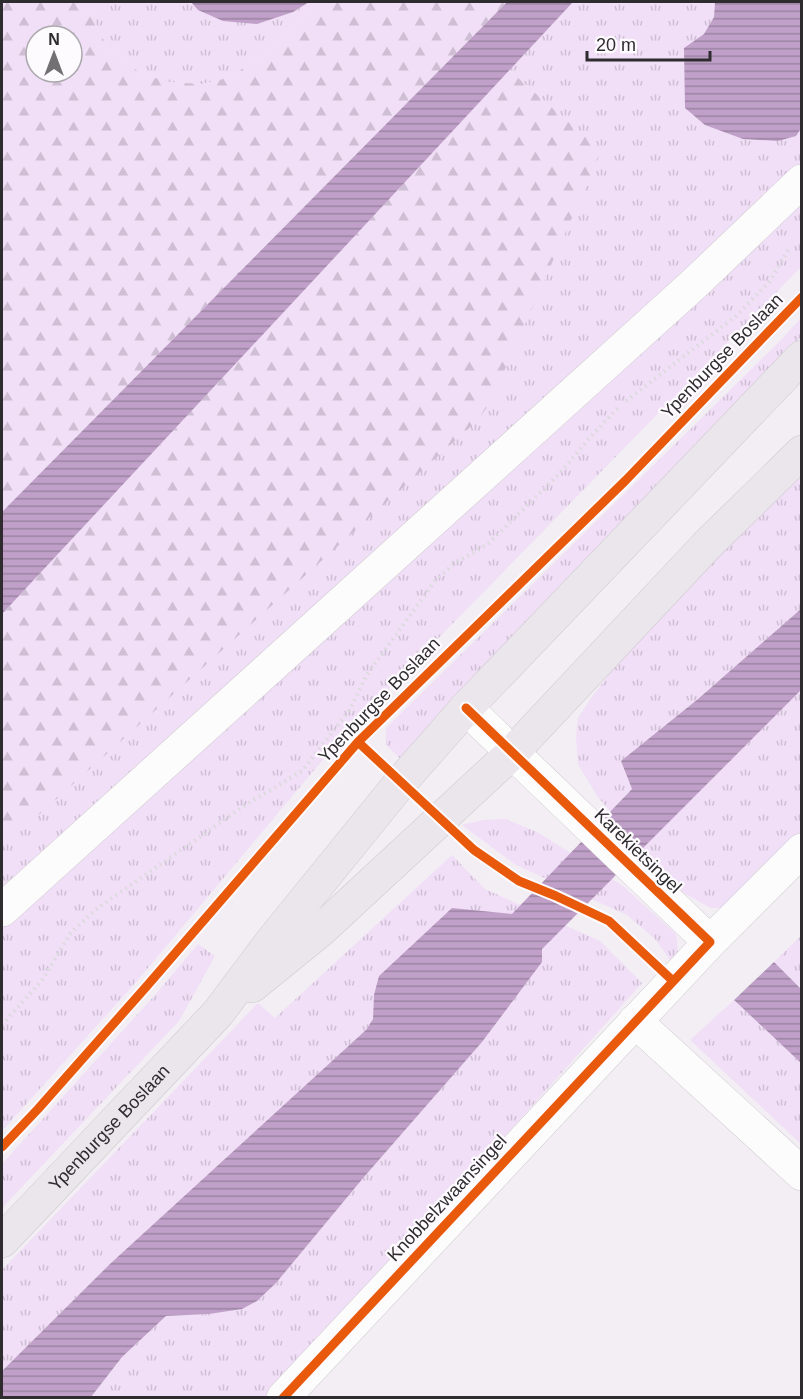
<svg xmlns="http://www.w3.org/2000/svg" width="803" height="1399" font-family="Arial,sans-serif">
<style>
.grass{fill:url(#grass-tufts)}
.forest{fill:url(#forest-firs);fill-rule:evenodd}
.water{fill:url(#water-rules)}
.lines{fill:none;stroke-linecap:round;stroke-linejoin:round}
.minor-casing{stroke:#cecbcf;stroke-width:34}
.major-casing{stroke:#cdcacd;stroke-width:34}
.path{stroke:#dadada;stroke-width:4;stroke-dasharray:1.5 4.5;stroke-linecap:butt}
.minor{stroke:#fdfcfd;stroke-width:33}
.major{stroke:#eae6eb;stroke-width:33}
.cycleway-casing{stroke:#fefbff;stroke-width:13}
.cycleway{stroke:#e8590c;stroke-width:9}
.labels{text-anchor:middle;stroke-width:4.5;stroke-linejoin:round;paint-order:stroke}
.street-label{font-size:18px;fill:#2f2c2f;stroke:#fefbff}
</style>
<defs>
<pattern id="grass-tufts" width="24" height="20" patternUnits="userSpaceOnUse" patternTransform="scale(1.5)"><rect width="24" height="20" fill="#f1def7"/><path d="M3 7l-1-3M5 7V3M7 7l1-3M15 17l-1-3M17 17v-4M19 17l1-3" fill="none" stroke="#cfbfd4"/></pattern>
<pattern id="forest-firs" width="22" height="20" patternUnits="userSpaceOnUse" patternTransform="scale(1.5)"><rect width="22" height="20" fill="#f1def7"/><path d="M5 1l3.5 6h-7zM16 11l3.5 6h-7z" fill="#cfbfd4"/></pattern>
<pattern id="water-rules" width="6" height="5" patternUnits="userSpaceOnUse" patternTransform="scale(1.5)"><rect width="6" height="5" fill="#c0a0c8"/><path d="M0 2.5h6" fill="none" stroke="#9c83a3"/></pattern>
</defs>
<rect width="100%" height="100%" fill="#f2eef3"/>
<!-- grass -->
<path class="grass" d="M 83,2 L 191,2 L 198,10 L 293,12 L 309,2 L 318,2 L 294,30 L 252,63 L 227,78 L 202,84 L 167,82 L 139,72 L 108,48 Z
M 573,2 L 715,2 L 714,17 L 704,34 L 684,48 L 796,136 L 801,127 L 801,267 L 341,738 L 137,981 L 2,1131 L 2,822 L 7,827 L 599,150 L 509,70 Z
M 801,318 L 801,337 L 404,762 L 386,745 L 386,728 L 781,340 Z
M 801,466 L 801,609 L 698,699 L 621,761 L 632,789 L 624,796 L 660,830 L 801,690 L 801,836 L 725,908 L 711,908 L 680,891 L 597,796 L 578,764 L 576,736 L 578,718 L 591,698 L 651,619 Z
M 505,819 L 537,832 L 623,886 L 676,934 L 679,962 L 671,961 L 655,939 L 627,915 L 516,865 L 462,825 L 483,820 Z
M 452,855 L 485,889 L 600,941 L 642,983 L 294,1372 L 267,1397 L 91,1397 L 122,1357 L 166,1316 L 209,1314 L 257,1301 L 276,1283 L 364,1177 L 482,1042 L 374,995 L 373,1019 L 366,1030 L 111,1263 L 2,1371 L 2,1270 L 258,1003 L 275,1018 Z
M 801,936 L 801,989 L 774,962 Z
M 198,944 L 215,956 L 179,1021 L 2,1208 L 2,1164 L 155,995 Z
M 734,1000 L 801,1063 L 801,1144 L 690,1040 Z"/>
<!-- forest -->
<path class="forest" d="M 2,2 L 83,2 L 108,48 L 139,72 L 167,82 L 202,84 L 227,78 L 252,63 L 294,30 L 318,2 L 507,2 L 2,512 ZM 36,36 L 72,36 L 72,72 L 36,72 Z
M 509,70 L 600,150 L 598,159 L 490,403 L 477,421 L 32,821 C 21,827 12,832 2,822 L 2,614 Z"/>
<!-- water -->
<path class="water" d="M 191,2 L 309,2 L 293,12 L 257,24 L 223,21 L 198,10 Z
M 507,2 L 573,2 L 2,614 L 2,512 Z
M 715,2 L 801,2 L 802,127 L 796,136 L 778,141 L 743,139 L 705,125 L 685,108 L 684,48 L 704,34 L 714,17 Z
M 801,609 L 801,690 L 542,949 L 542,962 L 482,1042 L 364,1177 L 276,1283 L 257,1301 L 242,1309 L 209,1314 L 166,1316 L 122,1357 L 91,1397 L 2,1398 L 2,1371 L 111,1263 L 366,1030 L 373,1019 L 374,995 L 379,976 L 452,908 L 512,914 L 632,789 L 621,761 L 698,699 Z
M 774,962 L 801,989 L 801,1063 L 734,1000 Z"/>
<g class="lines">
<!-- minor casing -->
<g class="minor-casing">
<path id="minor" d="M 2,910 L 695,283 L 802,181
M 710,942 L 802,850
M 635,1021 L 802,1174
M 283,1398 L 710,942 L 466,708"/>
</g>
<!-- major casing -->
<g class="major-casing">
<g id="major">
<path d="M 252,986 L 321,930 L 512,753 L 706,546 L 802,452"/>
<path id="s1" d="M 2,1241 L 218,1013 L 272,941 L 401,782 L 466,708 L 802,357"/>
</g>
</g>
<!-- path -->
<path class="path" d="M 626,401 L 736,316 L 770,281 L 788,250
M 2,1025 L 43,979 L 70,934 L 95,910 L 244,806 L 302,771 L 351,708 L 366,676 L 435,581 L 454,564 L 489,543 L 558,475 L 594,433 L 618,408"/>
<!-- minor -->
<use href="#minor" class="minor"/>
<!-- major -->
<use href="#major" class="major"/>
<!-- cycleway casing -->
<g class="cycleway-casing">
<path id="cycleway" d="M 358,742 L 474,850 L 519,881 L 556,896 L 609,921 L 673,981
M 2,1147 L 38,1109 L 146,987 L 358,742 L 626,480 L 802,297
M 283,1398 L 710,942 L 466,708"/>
</g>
<!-- cycleway -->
<use href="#cycleway" class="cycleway"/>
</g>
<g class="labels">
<!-- street labels -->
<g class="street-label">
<text transform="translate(722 356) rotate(-46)" y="6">Ypenburgse Boslaan</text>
<text transform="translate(379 700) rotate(-46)" y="6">Ypenburgse Boslaan</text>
<text transform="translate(638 851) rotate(44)" y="6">Karekietsingel</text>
<text dy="6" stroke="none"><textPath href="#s1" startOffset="156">Ypenburgse Boslaan</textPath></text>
<text transform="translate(447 1198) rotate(-47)" y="6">Knobbelzwaansingel</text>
</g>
</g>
<!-- border -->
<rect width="803" height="1399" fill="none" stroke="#2f2c2f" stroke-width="6"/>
<!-- north arrow -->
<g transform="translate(54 54)"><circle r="28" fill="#fefbff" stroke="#aba8ac" stroke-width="1.5"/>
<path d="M0-4.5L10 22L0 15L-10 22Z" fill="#737074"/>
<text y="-9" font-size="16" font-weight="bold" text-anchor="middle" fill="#2f2c2f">N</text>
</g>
<!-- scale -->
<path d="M587 51v9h123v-9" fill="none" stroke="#2f2c2f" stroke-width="3"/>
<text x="596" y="51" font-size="18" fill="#2f2c2f" stroke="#fefbff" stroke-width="4.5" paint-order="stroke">20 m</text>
</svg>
